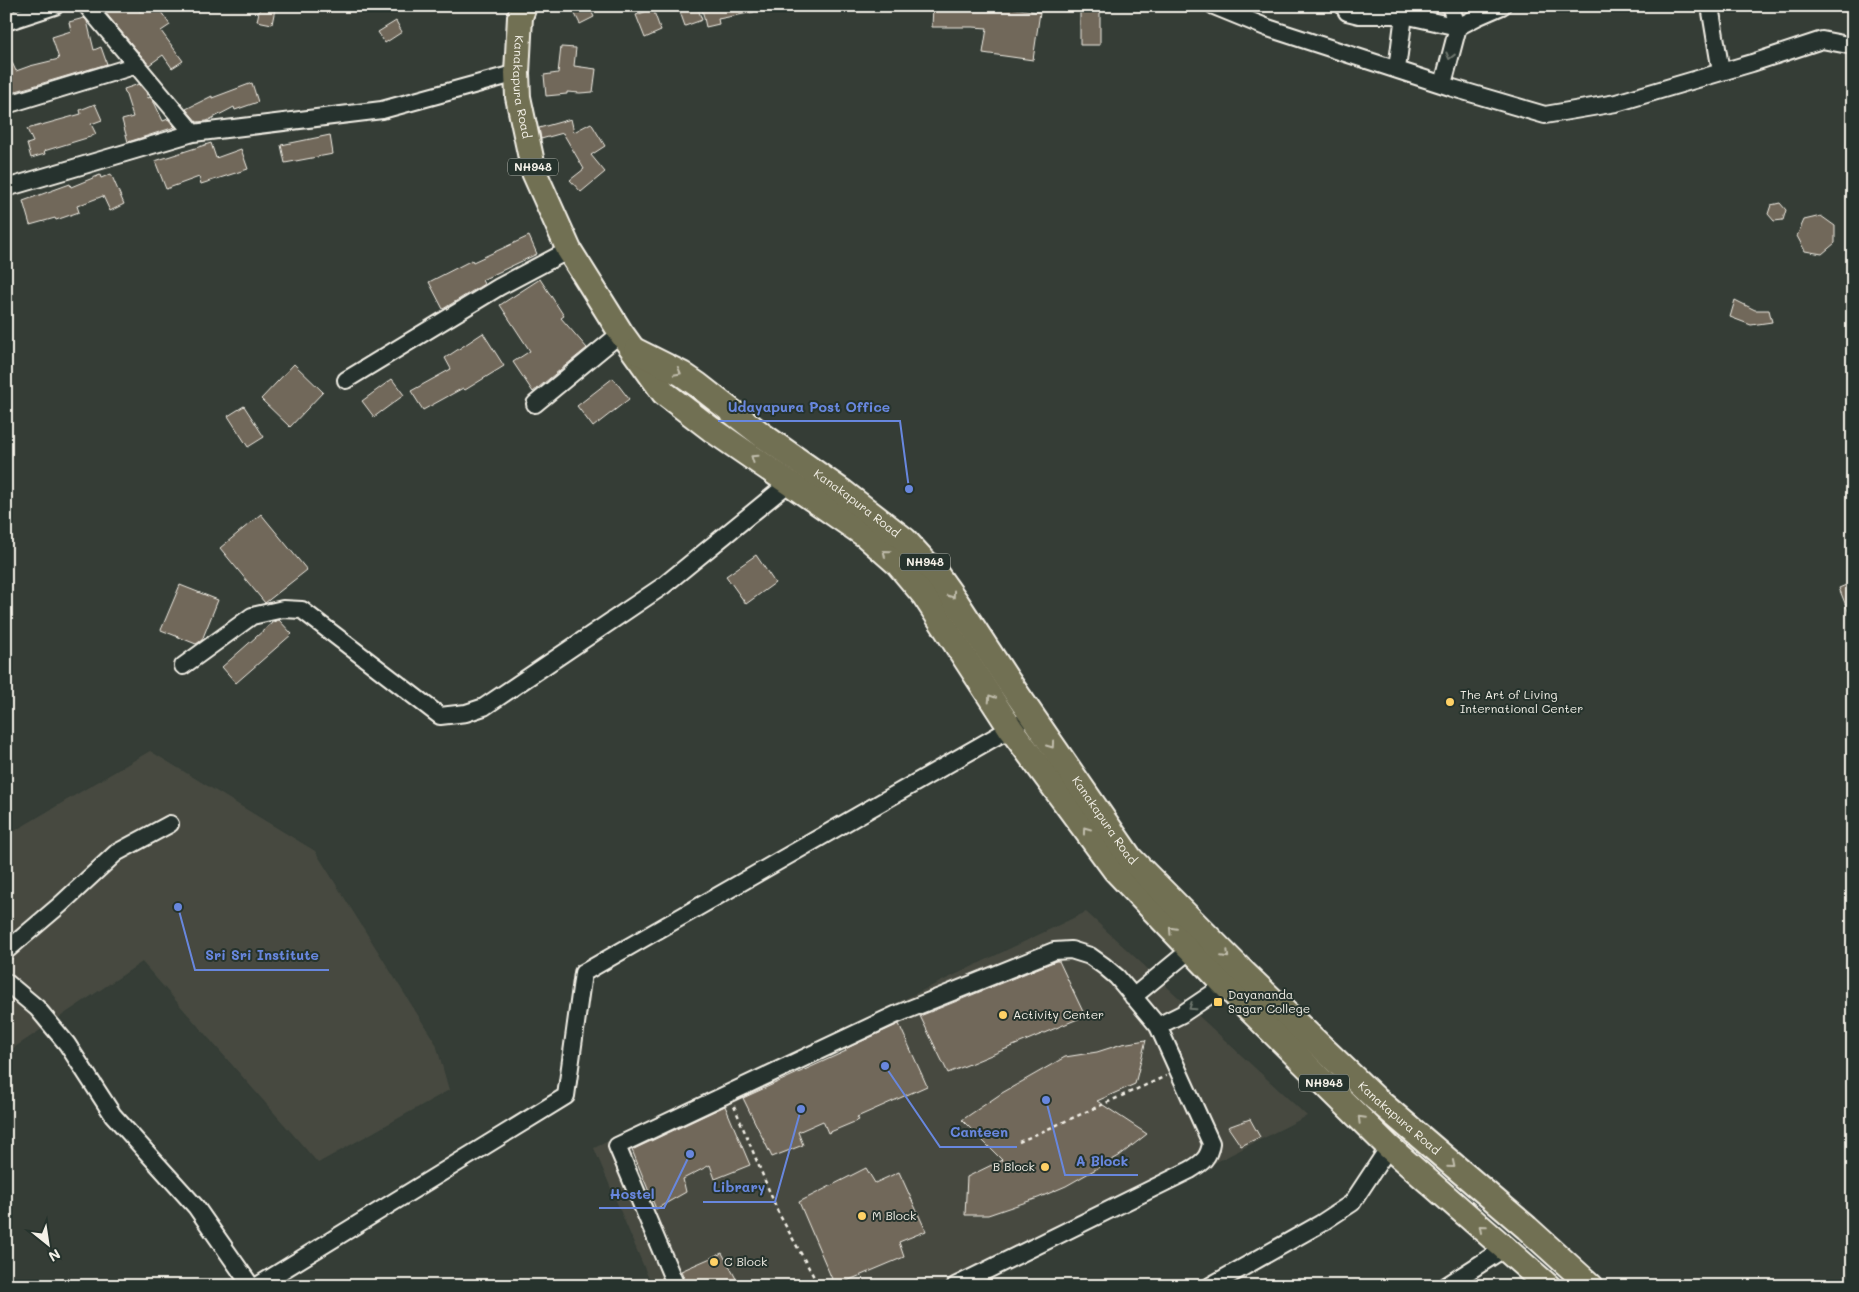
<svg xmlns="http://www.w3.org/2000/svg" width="1859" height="1292" font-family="Mali,sans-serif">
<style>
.built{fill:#474a41}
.building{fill:#71675a;stroke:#f4f1e8}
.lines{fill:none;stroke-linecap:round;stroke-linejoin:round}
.minor-casing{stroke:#f4f1e8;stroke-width:20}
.highway-casing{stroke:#f4f1e8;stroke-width:28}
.path{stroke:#f4f1e8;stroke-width:2.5;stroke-dasharray:4 4;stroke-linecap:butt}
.minor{stroke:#26332d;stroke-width:16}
.highway{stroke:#716f52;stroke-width:24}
.oneway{stroke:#6e766e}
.oneway2{stroke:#c0bdac}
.poi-dot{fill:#ffd166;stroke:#26332d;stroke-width:2}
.labels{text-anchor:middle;stroke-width:4;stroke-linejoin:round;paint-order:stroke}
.shield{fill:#26332d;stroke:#b6b8b0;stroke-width:1}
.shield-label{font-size:11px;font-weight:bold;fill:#f4f1e8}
.street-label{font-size:12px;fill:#f4f1e8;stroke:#26332d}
.poi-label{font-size:12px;fill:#f4f1e8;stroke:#26332d;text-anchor:start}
.leader{fill:none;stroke:#6887de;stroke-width:2}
.callout-dot{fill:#6887de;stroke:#26332d;stroke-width:2}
.callout-label{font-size:14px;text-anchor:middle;font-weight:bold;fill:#6887de;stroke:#26332d;stroke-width:4;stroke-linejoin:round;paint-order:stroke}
</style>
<rect width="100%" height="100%" fill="#353d36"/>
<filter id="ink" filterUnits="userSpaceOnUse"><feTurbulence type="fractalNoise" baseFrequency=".02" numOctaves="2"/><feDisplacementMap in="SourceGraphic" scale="10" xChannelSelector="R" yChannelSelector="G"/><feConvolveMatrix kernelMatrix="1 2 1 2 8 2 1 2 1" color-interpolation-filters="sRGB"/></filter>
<g filter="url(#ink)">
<!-- built -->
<path class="built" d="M 150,751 L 315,851 L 436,1044 L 449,1090 L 318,1163 L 142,962 L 6,1053 L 6,836 Z
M 1086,912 L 1307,1116 L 972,1286 L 652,1286 L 594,1148 Z"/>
<!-- building -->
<path class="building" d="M 100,6 L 135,6 L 140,12 L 149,6 L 157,6 L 170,25 L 161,31 L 183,61 L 172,68 L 163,55 L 149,65 Z
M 580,6 L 589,6 L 594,17 L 580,24 L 573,10 Z
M 686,6 L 697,6 L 702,20 L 685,26 L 679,9 Z
M 714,6 L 754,6 L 754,12 L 718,19 L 719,24 L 706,27 L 702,9 Z
M 933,6 L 998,6 L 1040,12 L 1033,60 L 983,53 L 987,28 L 973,27 L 932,27 Z
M 260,7 L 275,9 L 272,24 L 257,21 Z
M 653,9 L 661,31 L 645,38 L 636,15 Z
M 1100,11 L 1100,45 L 1080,45 L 1080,12 Z
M 84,18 L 87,21 L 94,50 L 101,47 L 107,64 L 6,94 L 6,50 L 16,71 L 30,66 L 59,59 L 52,37 L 71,31 L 69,22 Z
M 396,21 L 402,32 L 385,43 L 378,32 Z
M 561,47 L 576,48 L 574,66 L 596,69 L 593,92 L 580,93 L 567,92 L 567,94 L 546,96 L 544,75 L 558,73 Z
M 252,83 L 258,102 L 235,110 L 234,107 L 207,121 L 197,122 L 186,109 L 212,96 L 212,98 Z
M 139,84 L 146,92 L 148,98 L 150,97 L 155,104 L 163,121 L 168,119 L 175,127 L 128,142 L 122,120 L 133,117 L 124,89 Z
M 95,104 L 102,120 L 91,124 L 96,134 L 90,137 L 44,151 L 45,154 L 31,158 L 27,144 L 33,142 L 27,129 L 81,114 L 80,110 Z
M 571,119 L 574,132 L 591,123 L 605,146 L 591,155 L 605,172 L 581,192 L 570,180 L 584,169 L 563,133 L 541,139 L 539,128 Z
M 330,135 L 333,154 L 285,163 L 281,145 Z
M 211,143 L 216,158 L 241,149 L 248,169 L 201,184 L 199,177 L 166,189 L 155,161 Z
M 111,174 L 124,204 L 110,211 L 103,196 L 77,206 L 79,212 L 56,220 L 55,218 L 30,225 L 23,201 L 70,184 L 71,187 L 100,175 L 101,178 Z
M 1780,203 L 1786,210 L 1783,220 L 1774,221 L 1768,214 L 1771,205 Z
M 1821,216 L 1835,226 L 1835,243 L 1822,254 L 1805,251 L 1797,236 L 1804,220 Z
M 529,236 L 537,254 L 482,280 L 484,284 L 443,309 L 429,282 L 472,260 L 473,262 Z
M 540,279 L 564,316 L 561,318 L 587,348 L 533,392 L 513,362 L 530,351 L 500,305 Z
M 1735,300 L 1755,310 L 1769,310 L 1772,322 L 1751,325 L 1730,317 Z
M 483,333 L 504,366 L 465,390 L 463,388 L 423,410 L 411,391 L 451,369 L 445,358 Z
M 294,364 L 323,392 L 290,427 L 261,399 Z
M 613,378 L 629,399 L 593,427 L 577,406 Z
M 392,379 L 404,395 L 374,417 L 362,401 Z
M 244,406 L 264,437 L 248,447 L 228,416 Z
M 261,514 L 307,570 L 265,603 L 220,548 Z
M 756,555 L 775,583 L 746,604 L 726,576 Z
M 1853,582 L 1853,620 L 1852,621 L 1839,588 Z
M 180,585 L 218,600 L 202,640 L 196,644 L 161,630 Z
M 279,620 L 292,634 L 236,683 L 222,667 L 273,622 Z
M 1056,961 L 1059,961 L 1085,1016 L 948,1073 L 920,1016 Z
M 899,1024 L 927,1086 L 857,1117 L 859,1120 L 828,1133 L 823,1121 L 798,1132 L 803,1145 L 772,1157 L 743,1098 L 846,1051 L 845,1049 Z
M 1146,1040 L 1135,1084 L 1097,1101 L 1147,1134 L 1119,1156 L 1066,1186 L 1038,1198 L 988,1215 L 965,1215 L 967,1177 L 1002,1160 L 962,1120 L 1002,1093 L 1065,1057 L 1097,1052 L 1122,1044 Z
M 725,1106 L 750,1165 L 715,1179 L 710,1165 L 683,1179 L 686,1192 L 656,1209 L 632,1150 Z
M 1250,1119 L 1260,1137 L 1241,1146 L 1228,1127 Z
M 866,1168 L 875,1183 L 899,1172 L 926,1231 L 899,1242 L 904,1257 L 835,1286 L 799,1202 Z
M 722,1253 L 740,1286 L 688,1286 L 681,1271 Z"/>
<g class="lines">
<!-- minor casing -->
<g class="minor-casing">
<path id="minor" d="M 1214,6 L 1268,28 L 1453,88 L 1545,115 L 1616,103 L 1752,63 L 1822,40 L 1853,46
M 1344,6 L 1347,12 L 1359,15 L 1404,15 L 1458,27 L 1479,16 L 1502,6
M 1710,6 L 1721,72
M 6,22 L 55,6
M 1397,69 L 1404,15 L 1399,6
M 1443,84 L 1458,27 L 1450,6
M 6,105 L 137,65
M 193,133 L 382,110 L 517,73
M 6,188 L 193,133 L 87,6
M 346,380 L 499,287 L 569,250
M 535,404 L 621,333
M 183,666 L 252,616 L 283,609 L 302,610 L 440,716 L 466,713 L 484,707 L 663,586 L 789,483
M 6,951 L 60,905 L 116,853 L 170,824
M 6,982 L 37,1008 L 67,1044 L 113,1115 L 196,1207 L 251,1286
M 1133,997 L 1190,950
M 1158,1026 L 1182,1014 L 1225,985
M 257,1286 L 566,1096 L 583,973 L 1018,724
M 676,1286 L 617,1146 L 895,1015 L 1054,951 L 1071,950 L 1090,956 L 1104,966 L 1117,977 L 1158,1026 L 1211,1143 C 1209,1158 1202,1163 1190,1170 L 955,1286
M 1210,1286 L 1320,1224 L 1352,1203 L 1389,1147
M 1446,1286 L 1505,1248"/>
</g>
<!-- highway casing -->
<g class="highway-casing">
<g id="highway">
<path id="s1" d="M 524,6 L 520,17 L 517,73 L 518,97 L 534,172 L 569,250 L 621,333 L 664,393 L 711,429 L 865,535 L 898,564 L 924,595 L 1011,729 L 1115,870 L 1225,985 L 1389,1147 L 1548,1286"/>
<path id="s2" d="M 636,351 L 682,374 L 698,385 L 762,435 L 843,492 L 905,540 L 937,575 L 957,603 L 1006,678 L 1130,858 L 1244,973 L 1376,1099 L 1527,1228 L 1591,1286"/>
</g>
</g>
<!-- path -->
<path class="path" d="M 734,1106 L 778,1212 L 819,1286
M 1019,1142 L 1166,1076"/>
<!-- minor -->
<use href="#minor" class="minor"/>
<!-- highway -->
<use href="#highway" class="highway"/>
</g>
<!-- one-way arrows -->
<defs><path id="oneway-chevron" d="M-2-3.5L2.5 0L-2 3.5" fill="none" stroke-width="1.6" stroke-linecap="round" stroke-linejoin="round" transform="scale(1.25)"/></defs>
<g class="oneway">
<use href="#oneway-chevron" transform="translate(1450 56) rotate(104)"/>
<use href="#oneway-chevron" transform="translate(1192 1007) rotate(146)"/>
</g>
<g class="oneway2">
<use href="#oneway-chevron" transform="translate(678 372) rotate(28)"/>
<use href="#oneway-chevron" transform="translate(754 458) rotate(-145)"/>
<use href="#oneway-chevron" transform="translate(886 553) rotate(-140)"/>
<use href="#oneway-chevron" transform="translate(952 595) rotate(54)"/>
<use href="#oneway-chevron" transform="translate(991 698) rotate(-123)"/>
<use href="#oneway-chevron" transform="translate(1051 745) rotate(55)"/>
<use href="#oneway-chevron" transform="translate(1086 830) rotate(-126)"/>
<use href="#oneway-chevron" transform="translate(1172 930) rotate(-133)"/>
<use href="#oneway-chevron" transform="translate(1226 955) rotate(45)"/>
<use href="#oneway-chevron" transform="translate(1361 1119) rotate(-135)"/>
<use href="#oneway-chevron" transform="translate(1452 1165) rotate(40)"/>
<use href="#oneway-chevron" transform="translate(1482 1228) rotate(-139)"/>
</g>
</g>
<!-- markers -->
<g class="poi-dot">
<circle cx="1450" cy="702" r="5"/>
<rect x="1213" y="997" width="10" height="10" rx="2.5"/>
<circle cx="1003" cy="1015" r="5"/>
<circle cx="1045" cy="1167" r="5"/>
<circle cx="862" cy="1216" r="5"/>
<circle cx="714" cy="1262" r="5"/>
</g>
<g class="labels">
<!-- shield labels -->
<g class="shield">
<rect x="508" y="158.5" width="50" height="17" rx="4"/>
<rect x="900" y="553.5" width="50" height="17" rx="4"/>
<rect x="1299" y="1074.5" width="50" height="17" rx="4"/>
</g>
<g class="shield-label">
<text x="533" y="171">NH948</text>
<text x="925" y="566">NH948</text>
<text x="1324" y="1087">NH948</text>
</g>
<!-- street labels -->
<g class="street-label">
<text dy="4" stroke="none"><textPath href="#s1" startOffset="82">Kanakapura Road</textPath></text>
<text dy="4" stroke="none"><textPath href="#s2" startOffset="269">Kanakapura Road</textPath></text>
<text dy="4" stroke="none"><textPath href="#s2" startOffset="674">Kanakapura Road</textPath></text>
<text dy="4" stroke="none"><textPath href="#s2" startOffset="1094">Kanakapura Road</textPath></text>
</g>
<!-- poi labels -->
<g class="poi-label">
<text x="1460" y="699">The Art of Living<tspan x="1460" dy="14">International Center</tspan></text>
<text x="1228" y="999">Dayananda<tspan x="1228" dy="14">Sagar College</tspan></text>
<text x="1013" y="1019">Activity Center</text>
<text x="1035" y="1171" text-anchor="end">B Block</text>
<text x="872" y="1220">M Block</text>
<text x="724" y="1266">C Block</text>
</g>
</g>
<!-- callouts -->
<path class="leader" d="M909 489L900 421H718M178 907L195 970H329M885 1066L940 1147H1017M1046 1100L1065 1175H1138M801 1109L775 1202H703M690 1154L664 1208H599"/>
<g class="callout-dot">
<circle cx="909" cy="489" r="5"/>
<circle cx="178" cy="907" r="5"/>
<circle cx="885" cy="1066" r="5"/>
<circle cx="1046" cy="1100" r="5"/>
<circle cx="801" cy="1109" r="5"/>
<circle cx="690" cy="1154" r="5"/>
</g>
<g class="callout-label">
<text x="809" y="412">Udayapura Post Office</text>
<text x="262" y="960">Sri Sri Institute</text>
<text x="979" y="1137">Canteen</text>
<text x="1102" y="1166">A Block</text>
<text x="739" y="1192">Library</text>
<text x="632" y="1199">Hostel</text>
</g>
<!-- margin -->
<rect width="1859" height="1292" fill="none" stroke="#26332d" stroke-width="25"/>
<rect x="12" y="12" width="1834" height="1267" fill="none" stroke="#f4f1e8" stroke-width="2" filter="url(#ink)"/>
<!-- north arrow -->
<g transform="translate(48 1244) rotate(150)" stroke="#26332d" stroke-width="4" paint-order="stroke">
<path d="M0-4L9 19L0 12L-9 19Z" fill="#f4f1e8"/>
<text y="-8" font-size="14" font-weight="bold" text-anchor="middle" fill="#f4f1e8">N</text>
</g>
</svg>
